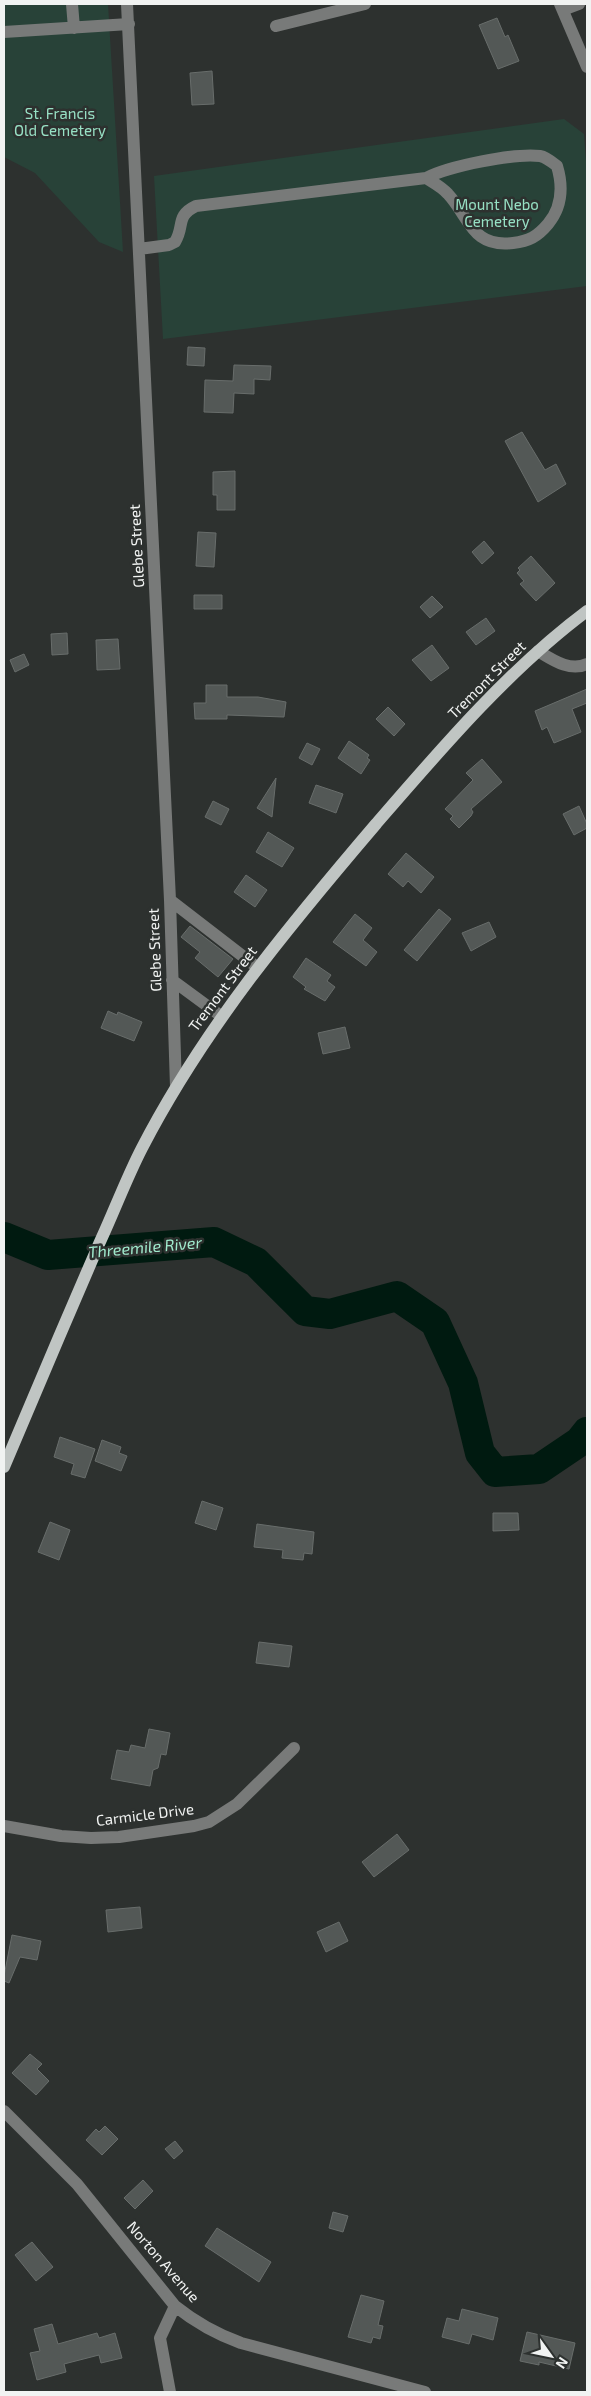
<svg xmlns="http://www.w3.org/2000/svg" width="591" height="2396" font-family="'Exo 2',sans-serif">
<style>
.green{fill:#284238}
.lines{fill:none;stroke-linecap:round;stroke-linejoin:round}
.river{stroke:#001a10;stroke-width:30}
.building{fill:#535856;stroke:#686d6b}
.minor{stroke:#787a79;stroke-width:12}
.major{stroke:#c0c5c3;stroke-width:12}
.labels{text-anchor:middle;stroke-width:5;stroke-linejoin:round;paint-order:stroke}
.park-label{font-size:15px;fill:#97e0c4;stroke:#2d312f}
.street-label{font-size:15px;fill:#f1f3f2;stroke:#2d312f}
.water-label{font-size:16px;font-style:italic;fill:#a1ebce;stroke:#2d312f}
</style>
<rect width="100%" height="100%" fill="#2d312f"/>
<!-- green -->
<path class="green" d="M 4,4 L 108,4 L 123,252 L 99,242 L 35,173 L 4,157 Z
M 564,119 L 584,134 L 587,175 L 587,286 L 163,339 L 154,176 Z"/>
<g class="lines">
<!-- river -->
<path class="river" d="M 4,1237 L 48,1255 L 214,1242 L 256,1262 L 305,1311 L 330,1314 L 397,1296 L 435,1322 L 463,1383 L 480,1453 L 495,1472 L 539,1469 L 579,1442 L 587,1432"/>
</g>
<!-- building -->
<path class="building" d="M 497,18 L 505,37 L 508,35 L 519,61 L 498,69 L 479,25 Z
M 212,71 L 214,104 L 192,105 L 190,73 Z
M 188,347 L 205,348 L 204,366 L 187,365 Z
M 234,365 L 271,366 L 270,380 L 254,379 L 254,394 L 234,393 L 233,413 L 204,412 L 205,380 L 233,381 Z
M 522,432 L 545,470 L 556,464 L 566,484 L 538,502 L 505,441 Z
M 235,471 L 235,510 L 217,510 L 217,495 L 213,495 L 213,472 Z
M 198,532 L 216,533 L 214,567 L 196,566 Z
M 484,541 L 494,553 L 482,564 L 472,552 Z
M 531,556 L 555,583 L 536,601 L 520,584 L 524,581 L 517,573 L 520,570 L 518,568 Z
M 194,595 L 222,595 L 222,609 L 194,609 Z
M 432,596 L 443,607 L 430,618 L 420,607 Z
M 486,618 L 495,631 L 476,645 L 466,632 Z
M 67,633 L 68,654 L 52,655 L 51,634 Z
M 118,639 L 120,669 L 97,670 L 96,640 Z
M 432,645 L 449,668 L 431,681 L 412,660 Z
M 24,654 L 29,665 L 15,672 L 10,660 Z
M 206,685 L 227,685 L 227,697 L 258,697 L 286,702 L 284,717 L 227,715 L 227,719 L 195,719 L 194,703 L 206,703 Z
M 587,689 L 587,703 L 572,709 L 581,732 L 554,743 L 547,727 L 542,730 L 535,711 Z
M 388,707 L 405,724 L 394,736 L 376,719 Z
M 349,741 L 369,755 L 367,758 L 370,760 L 361,774 L 338,758 Z
M 307,743 L 320,749 L 312,765 L 299,758 Z
M 482,759 L 502,782 L 471,809 L 473,812 L 471,816 L 459,828 L 450,819 L 453,816 L 445,809 L 473,780 L 466,773 Z
M 276,778 L 272,817 L 257,808 Z
M 316,785 L 343,794 L 336,813 L 309,803 Z
M 213,801 L 229,809 L 221,825 L 205,817 Z
M 579,806 L 587,824 L 587,828 L 574,835 L 563,814 Z
M 268,832 L 294,848 L 282,867 L 256,852 Z
M 406,853 L 434,877 L 421,893 L 408,881 L 403,887 L 388,874 Z
M 246,875 L 267,890 L 255,907 L 234,892 Z
M 439,909 L 451,919 L 417,961 L 404,950 Z
M 355,914 L 372,928 L 363,940 L 377,952 L 366,966 L 333,942 Z
M 489,922 L 496,937 L 471,951 L 462,933 Z
M 190,926 L 233,959 L 218,977 L 195,958 L 200,952 L 181,937 Z
M 306,958 L 331,975 L 327,981 L 335,987 L 325,1001 L 304,989 L 306,987 L 293,977 Z
M 108,1011 L 117,1015 L 118,1012 L 142,1022 L 134,1041 L 101,1028 Z
M 345,1027 L 350,1048 L 323,1054 L 318,1033 Z
M 60,1437 L 95,1449 L 85,1478 L 71,1474 L 74,1464 L 54,1457 Z
M 102,1440 L 121,1447 L 119,1453 L 127,1456 L 121,1471 L 95,1461 Z
M 202,1501 L 223,1508 L 216,1530 L 195,1523 Z
M 493,1513 L 518,1513 L 519,1530 L 493,1531 Z
M 50,1522 L 70,1530 L 59,1560 L 38,1552 Z
M 257,1524 L 314,1532 L 312,1554 L 304,1553 L 303,1560 L 282,1558 L 283,1550 L 254,1547 Z
M 259,1642 L 292,1646 L 289,1667 L 256,1663 Z
M 149,1729 L 170,1733 L 166,1755 L 161,1754 L 158,1768 L 153,1770 L 150,1786 L 111,1779 L 117,1750 L 129,1752 L 131,1745 L 145,1748 Z
M 397,1834 L 409,1850 L 374,1877 L 362,1862 Z
M 140,1907 L 142,1928 L 108,1932 L 106,1910 Z
M 339,1922 L 348,1941 L 326,1952 L 317,1932 Z
M 12,1935 L 41,1941 L 37,1960 L 20,1957 L 9,1983 L 4,1981 L 4,1976 Z
M 30,2054 L 42,2064 L 37,2069 L 49,2081 L 36,2095 L 12,2073 Z
M 105,2126 L 118,2139 L 102,2155 L 86,2140 L 96,2129 L 99,2132 Z
M 175,2141 L 183,2151 L 174,2159 L 165,2149 Z
M 143,2180 L 153,2191 L 135,2209 L 124,2198 Z
M 333,2212 L 348,2216 L 343,2232 L 329,2228 Z
M 217,2228 L 271,2262 L 259,2282 L 205,2246 Z
M 32,2242 L 53,2267 L 36,2281 L 15,2255 Z
M 361,2295 L 384,2301 L 378,2325 L 383,2326 L 380,2339 L 373,2337 L 371,2343 L 348,2337 Z
M 462,2309 L 498,2318 L 493,2340 L 472,2334 L 469,2344 L 442,2337 L 447,2318 L 459,2321 Z
M 52,2324 L 58,2344 L 97,2333 L 99,2338 L 115,2333 L 122,2358 L 101,2363 L 99,2355 L 64,2364 L 66,2372 L 37,2380 L 30,2353 L 40,2351 L 34,2329 Z
M 527,2332 L 575,2343 L 569,2369 L 539,2362 L 539,2365 L 520,2361 Z"/>
<g class="lines">
<!-- minor -->
<path class="minor" d="M 72,4 L 74,28
M 127,4 L 170,900 L 176,1087
M 560,4 L 587,67
M 563,10 L 579,4
M 276,26 L 365,4
M 4,32 L 129,24
M 139,249 L 169,245 L 175,242 C 185,226 175,216 196,206 L 426,178 C 434,183 442,187 448,194 C 470,218 472,248 513,243 C 529,241 537,237 548,224 C 562,207 563,186 557,166 C 552,162 546,157 540,156 C 514,153 449,166 426,178
M 538,651 C 553,660 570,672 587,664
M 170,900 L 258,968
M 172,980 L 221,1016
M 4,1826 L 61,1836 L 91,1838 L 119,1837 L 194,1826 L 209,1822 L 237,1804 L 294,1748
M 4,2111 L 77,2184 L 175,2306 C 195,2322 216,2334 241,2343 L 425,2392
M 170,2392 L 160,2338 L 175,2306"/>
<!-- major -->
<path class="major" d="M 4,1467 C 35,1393 67,1318 99,1244 C 114,1212 126,1179 142,1148 C 204,1028 289,926 376,824 C 440,750 509,669 587,611"/>
</g>
<g class="labels">
<!-- park labels -->
<g class="park-label">
<text x="60" y="119">St. Francis<tspan x="60" dy="17">Old Cemetery</tspan></text>
<text x="497" y="210">Mount Nebo<tspan x="497" dy="17">Cemetery</tspan></text>
</g>
<!-- street labels -->
<g class="street-label">
<text transform="translate(137 546) rotate(-93)" y="5">Glebe Street</text>
<text transform="translate(487 680) rotate(-45)" y="5">Tremont Street</text>
<text transform="translate(155 950) rotate(-92)" y="5">Glebe Street</text>
<text transform="translate(223 989) rotate(-53)" y="5">Tremont Street</text>
<text transform="translate(145 1815) rotate(-7)" y="5">Carmicle Drive</text>
<text transform="translate(163 2262) rotate(49)" y="5">Norton Avenue</text>
</g>
<!-- water labels -->
<g class="water-label">
<text transform="translate(145 1247) rotate(-5)" y="6">Threemile River</text>
</g>
</g>
<!-- border -->
<rect width="591" height="2396" fill="none" stroke="#f1f3f2" stroke-width="10"/>
<!-- north arrow -->
<g transform="translate(551 2356) rotate(123)" stroke="#2d312f" stroke-width="4" paint-order="stroke">
<path d="M0-4L9 19L0 12L-9 19Z" fill="#f1f3f2"/>
<text y="-8" font-size="14" font-weight="bold" text-anchor="middle" fill="#f1f3f2">N</text>
</g>
</svg>
